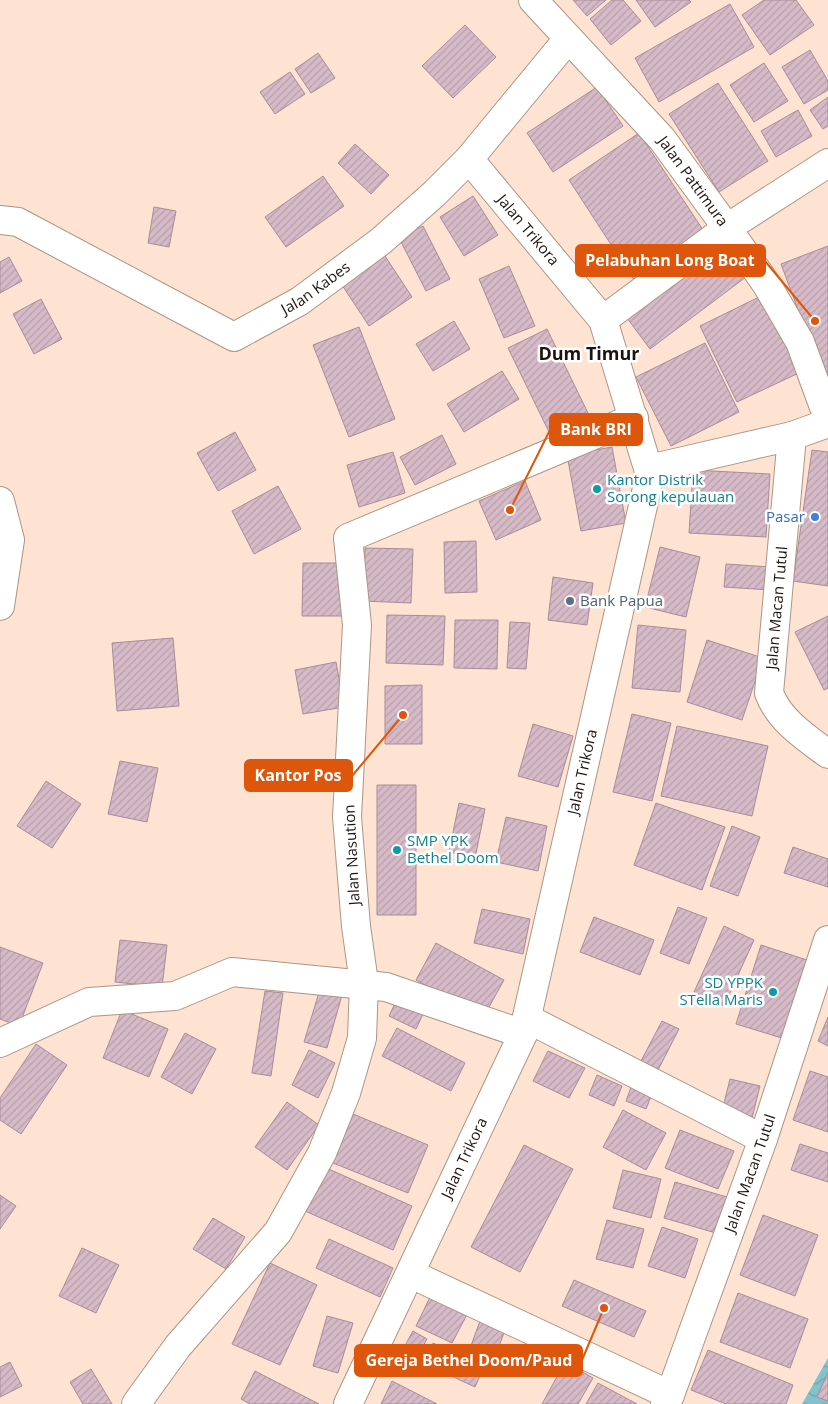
<svg xmlns="http://www.w3.org/2000/svg" width="828" height="1404" font-family="'Open Sans',sans-serif">
<style>
.water{fill:url(#water-waves)}
.building{fill:url(#building-hatch);stroke:#a78c9a}
.lines{fill:none;stroke-linecap:round;stroke-linejoin:round}
.minor-casing{stroke:#ad9484;stroke-width:30}
.minor{stroke:#fff;stroke-width:28}
.culture-dot{fill:#0f9aa8;stroke:#fff;stroke-width:2}
.shop-dot{fill:#3f7fe0;stroke:#fff;stroke-width:2}
.service-dot{fill:#5c6f8a;stroke:#fff;stroke-width:2}
.labels{text-anchor:middle;stroke-width:5;stroke-linejoin:round;paint-order:stroke}
.street-label{font-size:15px;fill:#1d130e;stroke:#fff}
.culture-label{font-size:15px;fill:#0d838f;stroke:#fff;text-anchor:start}
.shop-label{font-size:15px;fill:#366cbe;stroke:#fff;text-anchor:end}
.service-label{font-size:15px;fill:#4e5e75;stroke:#fff;text-anchor:start}
.quarter-label{font-size:18px;font-weight:bold;fill:#1d130e;stroke:#fff}
.leader{fill:none;stroke:#de560c;stroke-width:2}
.callout-dot{fill:#de560c;stroke:#fff;stroke-width:2}
.callout{fill:#de560c;stroke:#de560c;stroke-width:2}
.callout-label{font-size:16px;text-anchor:middle;font-weight:bold;fill:#fff}
</style>
<defs>
<pattern id="water-waves" width="16" height="10" patternUnits="userSpaceOnUse" patternTransform="scale(1.25)"><rect width="16" height="10" fill="#83c1cb"/><path d="M0 5q4-4 8 0t8 0" fill="none" stroke="#71a5ad"/></pattern>
<pattern id="building-hatch" width="6" height="6" patternUnits="userSpaceOnUse" patternTransform="scale(1.25)"><rect width="6" height="6" fill="#d6bac8"/><path d="M-1 1l2-2M0 6l6-6M5 7l2-2" fill="none" stroke="#b79fab"/></pattern>
</defs>
<rect width="100%" height="100%" fill="#fee3d2"/>
<!-- water -->
<path class="water" d="M 828,1358 L 828,1404 L 802,1404 Z"/>
<!-- building -->
<path class="building" d="M 573,0 L 606,0 L 587,16 Z
M 612,0 L 623,0 L 641,21 L 611,45 L 590,19 Z
M 636,0 L 689,0 L 691,2 L 655,27 Z
M 764,0 L 796,0 L 814,25 L 770,55 L 742,15 Z
M 730,4 L 754,47 L 659,102 L 635,58 Z
M 465,25 L 496,57 L 453,98 L 422,66 Z
M 810,50 L 828,81 L 828,90 L 804,104 L 782,67 Z
M 318,53 L 335,78 L 311,93 L 295,69 Z
M 764,63 L 788,101 L 754,122 L 730,85 Z
M 290,72 L 305,94 L 275,114 L 260,92 Z
M 718,83 L 768,161 L 719,192 L 669,114 Z
M 597,87 L 623,126 L 553,172 L 527,133 Z
M 828,97 L 828,126 L 823,129 L 810,110 Z
M 798,110 L 812,136 L 776,157 L 761,131 Z
M 639,133 L 707,236 L 636,283 L 569,180 Z
M 355,144 L 389,175 L 371,194 L 338,163 Z
M 323,176 L 344,206 L 286,247 L 265,217 Z
M 473,196 L 498,235 L 464,256 L 440,217 Z
M 154,207 L 176,211 L 169,247 L 148,243 Z
M 423,226 L 450,279 L 426,291 L 399,238 Z
M 720,242 L 746,277 L 650,349 L 624,314 Z
M 828,246 L 828,378 L 824,380 L 781,264 Z
M 385,256 L 412,297 L 369,326 L 342,285 Z
M 9,257 L 22,281 L 0,293 L 0,262 Z
M 509,266 L 535,326 L 504,338 L 479,279 Z
M 765,294 L 803,371 L 737,402 L 700,326 Z
M 41,299 L 62,339 L 34,354 L 13,314 Z
M 454,321 L 470,349 L 433,371 L 416,344 Z
M 359,327 L 395,419 L 349,437 L 313,345 Z
M 547,329 L 588,413 L 549,432 L 508,348 Z
M 705,343 L 739,412 L 671,446 L 636,377 Z
M 502,371 L 519,399 L 464,432 L 447,404 Z
M 235,432 L 256,470 L 218,491 L 197,453 Z
M 442,435 L 456,464 L 415,485 L 400,457 Z
M 612,447 L 626,523 L 581,531 L 567,455 Z
M 812,450 L 828,452 L 828,586 L 793,581 Z
M 393,452 L 405,493 L 359,507 L 347,465 Z
M 693,470 L 770,474 L 766,537 L 689,533 Z
M 525,481 L 541,520 L 496,540 L 479,501 Z
M 278,486 L 301,529 L 254,554 L 232,511 Z
M 476,541 L 477,592 L 445,593 L 444,542 Z
M 660,547 L 700,557 L 686,617 L 645,607 Z
M 365,548 L 413,549 L 411,603 L 363,601 Z
M 303,563 L 345,563 L 345,616 L 302,616 Z
M 726,564 L 771,567 L 769,590 L 724,587 Z
M 553,577 L 593,583 L 587,625 L 548,620 Z
M 387,615 L 445,616 L 443,665 L 386,663 Z
M 828,616 L 828,688 L 824,690 L 795,632 Z
M 455,620 L 498,620 L 497,669 L 454,668 Z
M 510,622 L 530,623 L 526,669 L 507,668 Z
M 638,625 L 686,630 L 680,692 L 632,688 Z
M 173,638 L 179,706 L 117,711 L 112,643 Z
M 707,640 L 763,658 L 742,720 L 687,702 Z
M 336,662 L 344,707 L 303,714 L 295,670 Z
M 422,685 L 422,744 L 385,744 L 385,686 Z
M 632,714 L 671,723 L 652,801 L 613,792 Z
M 533,724 L 573,736 L 558,787 L 518,776 Z
M 677,726 L 768,746 L 752,816 L 661,796 Z
M 120,761 L 158,768 L 147,822 L 108,814 Z
M 46,781 L 81,804 L 52,848 L 17,826 Z
M 377,785 L 416,785 L 416,915 L 377,915 Z
M 459,803 L 485,809 L 475,858 L 449,852 Z
M 656,803 L 725,827 L 702,890 L 634,865 Z
M 506,817 L 547,826 L 538,871 L 496,862 Z
M 732,826 L 760,837 L 738,896 L 710,886 Z
M 793,847 L 828,859 L 828,887 L 784,873 Z
M 678,907 L 707,918 L 689,964 L 660,953 Z
M 482,909 L 530,919 L 523,954 L 474,943 Z
M 594,917 L 654,940 L 640,975 L 580,952 Z
M 724,926 L 754,940 L 724,1006 L 694,992 Z
M 120,940 L 167,945 L 162,987 L 115,982 Z
M 436,943 L 504,980 L 484,1016 L 416,980 Z
M 761,945 L 810,961 L 785,1039 L 736,1024 Z
M 0,947 L 43,963 L 19,1026 L 0,1019 Z
M 320,989 L 342,995 L 327,1048 L 304,1042 Z
M 265,991 L 283,993 L 271,1076 L 252,1073 Z
M 397,999 L 424,1012 L 416,1029 L 389,1016 Z
M 122,1010 L 168,1029 L 149,1077 L 103,1058 Z
M 828,1017 L 828,1046 L 818,1041 Z
M 662,1021 L 679,1029 L 658,1070 L 641,1061 Z
M 397,1028 L 465,1063 L 451,1091 L 382,1056 Z
M 185,1033 L 216,1049 L 192,1094 L 161,1077 Z
M 36,1044 L 67,1065 L 21,1134 L 0,1120 L 0,1098 Z
M 309,1050 L 335,1063 L 318,1098 L 292,1085 Z
M 548,1051 L 585,1068 L 569,1098 L 533,1081 Z
M 810,1071 L 828,1077 L 828,1132 L 793,1120 Z
M 597,1075 L 622,1086 L 614,1106 L 589,1095 Z
M 730,1079 L 760,1086 L 752,1118 L 722,1111 Z
M 631,1087 L 652,1094 L 646,1109 L 626,1101 Z
M 287,1102 L 319,1125 L 287,1170 L 255,1147 Z
M 623,1110 L 666,1133 L 646,1170 L 603,1147 Z
M 353,1114 L 428,1145 L 408,1193 L 333,1163 Z
M 680,1130 L 734,1151 L 718,1189 L 665,1168 Z
M 800,1144 L 828,1153 L 828,1182 L 791,1170 Z
M 524,1145 L 573,1169 L 520,1272 L 471,1247 Z
M 324,1167 L 412,1206 L 393,1250 L 305,1211 Z
M 623,1170 L 661,1179 L 651,1218 L 613,1208 Z
M 675,1182 L 727,1197 L 716,1233 L 664,1218 Z
M 0,1195 L 16,1206 L 0,1229 Z
M 763,1215 L 818,1235 L 795,1296 L 740,1275 Z
M 213,1218 L 245,1237 L 226,1269 L 193,1249 Z
M 607,1220 L 644,1229 L 633,1268 L 596,1259 Z
M 662,1227 L 698,1239 L 685,1278 L 648,1266 Z
M 329,1239 L 393,1268 L 380,1297 L 316,1268 Z
M 82,1248 L 119,1265 L 96,1313 L 59,1296 Z
M 270,1263 L 317,1285 L 280,1365 L 232,1344 Z
M 574,1280 L 646,1311 L 634,1337 L 562,1306 Z
M 434,1289 L 471,1307 L 452,1343 L 416,1326 Z
M 738,1293 L 808,1319 L 790,1368 L 720,1342 Z
M 327,1316 L 353,1323 L 338,1373 L 313,1366 Z
M 480,1321 L 505,1330 L 494,1360 L 469,1351 Z
M 413,1331 L 427,1339 L 416,1359 L 402,1351 Z
M 433,1343 L 484,1367 L 475,1387 L 423,1363 Z
M 708,1350 L 793,1385 L 786,1404 L 726,1404 L 691,1390 Z
M 10,1362 L 22,1386 L 0,1397 L 0,1367 Z
M 565,1362 L 593,1378 L 578,1404 L 542,1404 Z
M 91,1369 L 112,1404 L 83,1404 L 70,1382 Z
M 255,1371 L 319,1404 L 250,1404 L 241,1399 Z
M 828,1372 L 828,1401 L 817,1397 Z
M 392,1381 L 437,1404 L 381,1404 Z
M 598,1383 L 637,1404 L 586,1404 Z"/>
<g class="lines">
<!-- minor casing -->
<g class="minor-casing">
<g id="minor">
<path id="s1" d="M 533,0 L 662,139 L 727,228 L 767,285 L 800,342 L 828,418"/>
<path id="s2" d="M 0,220 L 18,222 L 234,337 L 300,301 L 381,241 L 434,194 L 469,159 L 568,39"/>
<path d="M 603,320 L 727,228 L 828,163"/>
<path d="M 792,436 L 769,693 C 779,720 805,737 828,754"/>
<path d="M 649,469 L 792,436 L 828,423"/>
<path d="M 0,501 L 10,540 L 0,606"/>
<path d="M 528,1019 L 763,1139"/>
<path d="M 0,1043 L 89,1002 L 175,996 L 232,972 L 386,987 L 523,1034"/>
<path d="M 411,1274 L 670,1395"/>
<path d="M 136,1404 L 178,1346 L 278,1232 L 322,1153 L 346,1093 L 362,1038 L 364,983 L 356,926 L 347,817 L 357,625 L 348,538 L 634,418"/>
<path id="s3" d="M 348,1404 L 523,1034 L 650,475 L 603,320 L 469,159"/>
<path id="s4" d="M 665,1404 L 670,1395 L 763,1139 L 828,940"/>
</g>
</g>
<!-- minor -->
<use href="#minor" class="minor"/>
</g>
<!-- markers -->
<g class="culture-dot">
<circle cx="597" cy="489" r="5"/>
<circle cx="397" cy="850" r="5"/>
<circle cx="773" cy="992" r="5"/>
</g>
<circle class="shop-dot" cx="815" cy="517" r="5"/>
<circle class="service-dot" cx="570" cy="601" r="5"/>
<g class="labels">
<!-- street labels -->
<g class="street-label">
<text dy="5" stroke="none"><textPath href="#s1" startOffset="242">Jalan Pattimura</textPath></text>
<text transform="translate(528 230) rotate(50)" y="5">Jalan Trikora</text>
<text dy="5" stroke="none"><textPath href="#s2" startOffset="358">Jalan Kabes</textPath></text>
<text transform="translate(777 608) rotate(-85)" y="5">Jalan Macan Tutul</text>
<text dy="5" stroke="none"><textPath href="#s3" startOffset="678">Jalan Trikora</textPath></text>
<text transform="translate(352 855) rotate(-93)" y="5">Jalan Nasution</text>
<text dy="5" stroke="none"><textPath href="#s3" startOffset="272">Jalan Trikora</textPath></text>
<text dy="5" stroke="none"><textPath href="#s4" startOffset="246">Jalan Macan Tutul</textPath></text>
</g>
<!-- culture labels -->
<g class="culture-label">
<text x="607" y="485">Kantor Distrik<tspan x="607" dy="17">Sorong kepulauan</tspan></text>
<text x="407" y="846">SMP YPK<tspan x="407" dy="17">Bethel Doom</tspan></text>
<text x="763" y="988" text-anchor="end">SD YPPK<tspan x="763" dy="17">STella Maris</tspan></text>
</g>
<!-- shop labels -->
<g class="shop-label">
<text x="805" y="522">Pasar</text>
</g>
<!-- service labels -->
<g class="service-label">
<text x="580" y="606">Bank Papua</text>
</g>
<!-- quarter labels -->
<g class="quarter-label">
<text x="589" y="360">Dum Timur</text>
</g>
</g>
<!-- callouts -->
<path class="leader" d="M815 321L765 261M510 510L550 430M403 715L352 776M604 1308L582 1360"/>
<g class="callout-dot">
<circle cx="815" cy="321" r="5"/>
<circle cx="510" cy="510" r="5"/>
<circle cx="403" cy="715" r="5"/>
<circle cx="604" cy="1308" r="5"/>
</g>
<g class="callout">
<rect x="576" y="245" width="189" height="31" rx="5"/>
<rect x="550" y="414" width="92" height="31" rx="5"/>
<rect x="245" y="760" width="107" height="31" rx="5"/>
<rect x="355" y="1345" width="227" height="31" rx="5"/>
</g>
<g class="callout-label">
<text x="670" y="266">Pelabuhan Long Boat</text>
<text x="596" y="435">Bank BRI</text>
<text x="298" y="781">Kantor Pos</text>
<text x="469" y="1366">Gereja Bethel Doom/Paud</text>
</g>
</svg>
